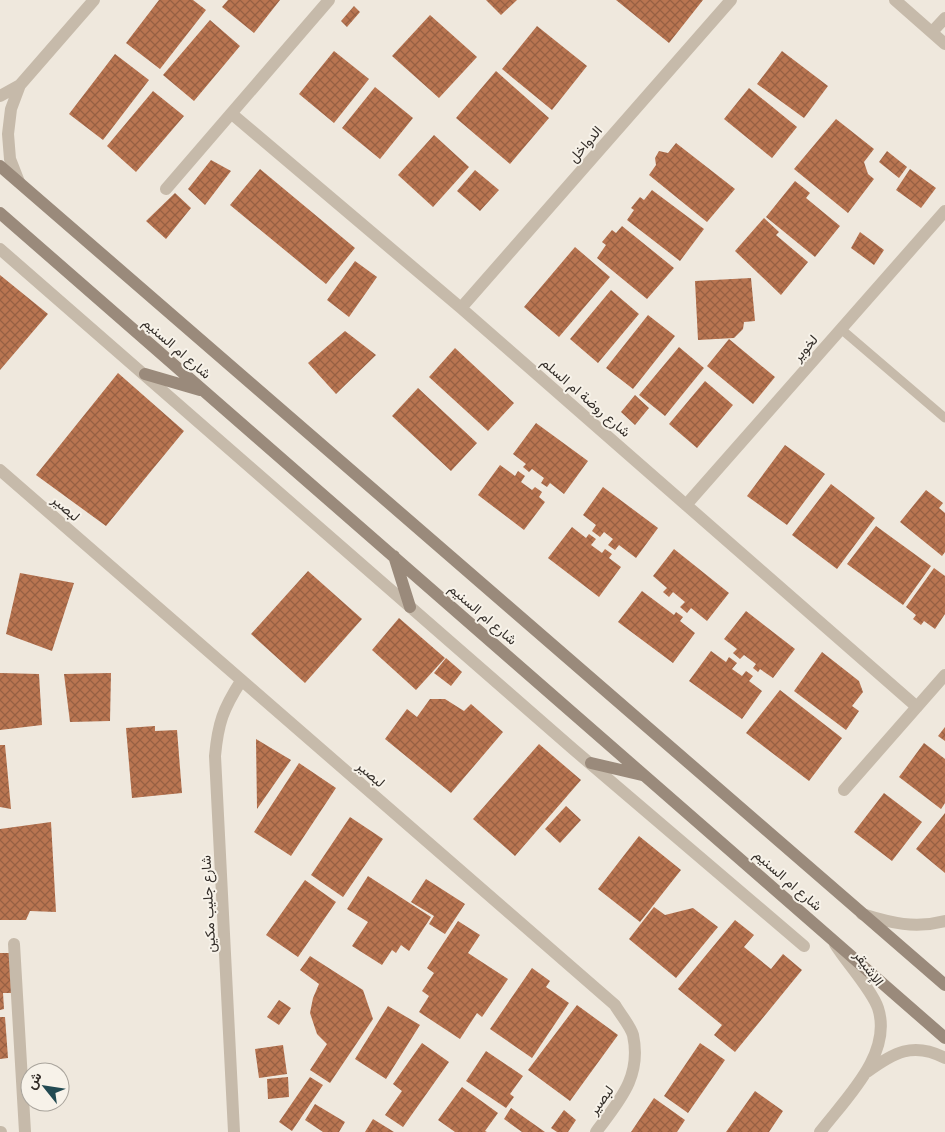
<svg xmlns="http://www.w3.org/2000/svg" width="945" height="1132" font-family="'Varela Round',Vazirmatn,sans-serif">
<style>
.building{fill:url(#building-cross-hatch)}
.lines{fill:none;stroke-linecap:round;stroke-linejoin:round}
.service{stroke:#c6baaa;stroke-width:9}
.minor{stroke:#c6baaa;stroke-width:12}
.secondary{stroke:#9a8a7b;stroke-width:12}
.labels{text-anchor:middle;stroke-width:4;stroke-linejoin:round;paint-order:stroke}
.street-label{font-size:14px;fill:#342e29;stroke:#f7f2e9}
</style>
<defs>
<pattern id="building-cross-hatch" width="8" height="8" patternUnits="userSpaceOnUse" patternTransform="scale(1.25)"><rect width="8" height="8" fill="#b97551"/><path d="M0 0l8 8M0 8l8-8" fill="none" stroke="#976043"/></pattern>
</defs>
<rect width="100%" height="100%" fill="#efe8dd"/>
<!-- building -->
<path class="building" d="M 159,0 L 193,0 L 206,10 L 160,69 L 126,43 Z
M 228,0 L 280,0 L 254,33 L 222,7 Z
M 486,0 L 517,0 L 501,15 Z
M 616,0 L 703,0 L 669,43 Z
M 354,6 L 360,12 L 347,27 L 341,21 Z
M 430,15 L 477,57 L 439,98 L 392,56 Z
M 210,20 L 240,46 L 194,101 L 163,75 Z
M 537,26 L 587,66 L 552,110 L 502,69 Z
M 334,51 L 369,79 L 334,123 L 299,94 Z
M 782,51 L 828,86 L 804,118 L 757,84 Z
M 115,54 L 149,80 L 103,140 L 69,114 Z
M 496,71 L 549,118 L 510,164 L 456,118 Z
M 375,87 L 413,118 L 380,159 L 342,128 Z
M 749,88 L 797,127 L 772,158 L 724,119 Z
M 153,91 L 184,116 L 136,172 L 107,146 Z
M 836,119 L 874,149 L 864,162 L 868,174 L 874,179 L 848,213 L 794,169 Z
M 434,135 L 469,167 L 433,207 L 398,175 Z
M 676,143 L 735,189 L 707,222 L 649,175 L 656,165 L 655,158 L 659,151 L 668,153 Z
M 887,151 L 907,167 L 899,178 L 879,162 Z
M 211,160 L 231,171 L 205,205 L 188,189 Z
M 260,169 L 355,248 L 326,284 L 230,205 Z
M 910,169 L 936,188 L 921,208 L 896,190 Z
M 475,170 L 499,190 L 480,211 L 457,191 Z
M 795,181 L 810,193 L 806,198 L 840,226 L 815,257 L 766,217 Z
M 652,190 L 704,229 L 680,261 L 627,220 L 634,210 L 631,208 L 640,197 L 644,200 Z
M 175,193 L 191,208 L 166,239 L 146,221 Z
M 764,218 L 779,232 L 776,235 L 808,262 L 781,295 L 735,251 Z
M 622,226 L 674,268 L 647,299 L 597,258 L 606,245 L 602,242 L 612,230 L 616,233 Z
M 860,232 L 884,250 L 874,265 L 851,248 Z
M 575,247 L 610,277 L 559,337 L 524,307 Z
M 355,261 L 377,277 L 349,317 L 327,300 Z
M 0,275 L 48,314 L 0,370 Z
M 751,278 L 755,321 L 744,322 L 743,329 L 734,338 L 698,340 L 695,281 Z
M 611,290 L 639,314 L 598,363 L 570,339 Z
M 648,315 L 675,336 L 633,389 L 606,368 Z
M 345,331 L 376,355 L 336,394 L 308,363 Z
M 729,339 L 775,377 L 753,404 L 707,366 Z
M 679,347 L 704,368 L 665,416 L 639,395 Z
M 455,348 L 514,403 L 488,431 L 429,377 Z
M 118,373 L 184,431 L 106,526 L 36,475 Z
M 705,381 L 733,405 L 697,448 L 669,424 Z
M 418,388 L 477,443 L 451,471 L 392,416 Z
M 635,395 L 649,408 L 635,425 L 621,412 Z
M 536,423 L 588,461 L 564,494 L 550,483 L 547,487 L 541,483 L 544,478 L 532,469 L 529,472 L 523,467 L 526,464 L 513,454 Z
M 785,445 L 825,474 L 787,525 L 747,496 Z
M 500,465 L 515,476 L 518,471 L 525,476 L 521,482 L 532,490 L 535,487 L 542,492 L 539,497 L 545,502 L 524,530 L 478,495 Z
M 831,484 L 875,518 L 837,569 L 792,535 Z
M 603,487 L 658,528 L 636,558 L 619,545 L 615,550 L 608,545 L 613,539 L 604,532 L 600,537 L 592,531 L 596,525 L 583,515 Z
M 926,490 L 943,503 L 939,508 L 945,513 L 945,552 L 942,556 L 900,522 Z
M 876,526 L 931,566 L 903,605 L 847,564 Z
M 572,527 L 586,538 L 589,534 L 596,539 L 591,545 L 602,553 L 605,549 L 612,554 L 609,558 L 621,567 L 599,597 L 548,558 Z
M 674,549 L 729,593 L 707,621 L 691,608 L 687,613 L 680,607 L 685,602 L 673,592 L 669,597 L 663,592 L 667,588 L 653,576 Z
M 934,568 L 945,576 L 945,614 L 935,629 L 924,621 L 921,625 L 913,619 L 916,615 L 906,607 Z
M 308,571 L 362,619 L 305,683 L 251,634 Z
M 20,573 L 74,583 L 52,651 L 6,634 Z
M 642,591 L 674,615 L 676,612 L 683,617 L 680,621 L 695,633 L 673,663 L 618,622 Z
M 746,611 L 795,649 L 773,678 L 760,669 L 758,672 L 753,668 L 756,664 L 744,655 L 740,659 L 733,653 L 737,649 L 724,639 Z
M 399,618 L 445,658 L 416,690 L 372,650 Z
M 711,651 L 726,662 L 729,657 L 737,663 L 732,669 L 742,676 L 746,671 L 753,676 L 749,681 L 762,691 L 742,719 L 689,681 Z
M 822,652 L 859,681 L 863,692 L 852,706 L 859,711 L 846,730 L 794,691 Z
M 446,658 L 462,672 L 451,686 L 434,673 Z
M 0,673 L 39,674 L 42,725 L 0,730 Z
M 111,673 L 110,721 L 70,722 L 64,674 Z
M 780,690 L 842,738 L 809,781 L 746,733 Z
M 430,699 L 445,699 L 464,711 L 471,704 L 503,732 L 451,793 L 385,739 L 407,709 L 417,717 Z
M 155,726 L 155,731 L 177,730 L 182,793 L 132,798 L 126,728 Z
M 945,727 L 945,741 L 938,736 Z
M 256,739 L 291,760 L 257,809 Z
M 924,743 L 945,759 L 945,803 L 941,809 L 899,777 Z
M 539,744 L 581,780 L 515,856 L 473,819 Z
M 0,745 L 5,745 L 11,809 L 0,807 Z
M 299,763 L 336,788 L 291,856 L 254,832 Z
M 884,793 L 922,822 L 892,861 L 854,832 Z
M 566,806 L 581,820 L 560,843 L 545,829 Z
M 945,813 L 945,873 L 916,849 Z
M 350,817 L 383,839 L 343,897 L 311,875 Z
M 51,822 L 56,912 L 30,911 L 26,920 L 0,920 L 0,829 Z
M 639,836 L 681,870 L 640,922 L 598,889 Z
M 368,876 L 431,917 L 409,951 L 401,945 L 396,953 L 392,950 L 382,965 L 352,946 L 368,922 L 347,909 Z
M 426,879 L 465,904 L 445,934 L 429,924 L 434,916 L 411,902 Z
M 305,880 L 336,902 L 298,957 L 266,935 Z
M 654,907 L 665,915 L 693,908 L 718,927 L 676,978 L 629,939 Z
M 735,920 L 754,935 L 744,947 L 771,969 L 783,954 L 802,970 L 735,1052 L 714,1035 L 722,1025 L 678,989 Z
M 458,921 L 480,935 L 468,953 L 508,979 L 482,1017 L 477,1013 L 460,1039 L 419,1012 L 429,996 L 422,991 L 434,973 L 427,968 Z
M 0,953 L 10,953 L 12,993 L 3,993 L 4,1009 L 0,1010 Z
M 310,956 L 363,990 L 373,1019 L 330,1083 L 310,1070 L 327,1044 L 317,1034 L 310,1013 L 313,998 L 319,984 L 300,970 Z
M 532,968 L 550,981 L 546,987 L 569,1003 L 532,1058 L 490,1029 Z
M 279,1000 L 291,1008 L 279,1025 L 267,1017 Z
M 577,1005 L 618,1035 L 570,1101 L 528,1070 Z
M 388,1006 L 420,1025 L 386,1079 L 355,1059 Z
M 0,1017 L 5,1017 L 8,1058 L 0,1059 Z
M 422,1043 L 449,1062 L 403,1127 L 385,1115 L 402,1091 L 393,1084 Z
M 700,1043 L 725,1060 L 688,1113 L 664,1096 Z
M 283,1045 L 287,1074 L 259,1078 L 255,1049 Z
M 486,1051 L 523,1076 L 510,1094 L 514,1097 L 506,1108 L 466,1081 Z
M 288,1077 L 289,1097 L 268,1099 L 267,1079 Z
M 310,1077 L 323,1085 L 292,1131 L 279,1122 Z
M 462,1087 L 498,1113 L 485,1131 L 487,1132 L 455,1132 L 438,1120 Z
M 755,1091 L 783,1111 L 769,1132 L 726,1132 Z
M 654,1098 L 685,1120 L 677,1132 L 631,1132 Z
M 315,1104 L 345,1122 L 339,1132 L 323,1132 L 305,1120 Z
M 511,1108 L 545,1132 L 522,1132 L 504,1119 Z
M 564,1110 L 576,1120 L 568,1132 L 557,1132 L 551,1128 Z
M 373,1119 L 394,1132 L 365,1132 Z"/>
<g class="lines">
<!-- service -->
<path class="service" d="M 841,329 L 945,418"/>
<!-- minor -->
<path class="minor" d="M 895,0 L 945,44
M 932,32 L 945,18
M 0,96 L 20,85
M 232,114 L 461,308 L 917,707
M 19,182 L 10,159 L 8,134 L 11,109 L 20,85 L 94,0
M 166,189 L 329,0
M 0,249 L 573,749 L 804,946
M 461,308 L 731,0
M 0,470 L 615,1005 C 620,1014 630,1025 633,1035 C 642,1077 619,1101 596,1132
M 686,505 L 945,211
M 844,790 L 945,675
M 862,914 C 891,923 915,929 945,921
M 14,944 L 25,1132
M 867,1072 C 893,1053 913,1041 945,1058
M 0,1132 L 1,1132
M 234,1132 L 215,756 C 218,723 223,709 241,681
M 820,1132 C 846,1098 893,1054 878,1008 C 872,990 846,962 835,944"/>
<!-- secondary -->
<path class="secondary" d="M 0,166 L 945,985
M 0,213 L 945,1038
M 145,374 L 200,390
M 394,556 L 410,607
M 591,763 L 642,775"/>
</g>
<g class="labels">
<!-- street labels -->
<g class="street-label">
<text transform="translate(585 144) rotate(-49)" y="5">الدواخل</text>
<text transform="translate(177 348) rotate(41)" y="5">شارع ام السنيم</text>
<text transform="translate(805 348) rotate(-49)" y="5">لخوير</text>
<text transform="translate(586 397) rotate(41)" y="5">شارع روضة ام السلم</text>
<text transform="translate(66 508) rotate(41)" y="5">لبصير</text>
<text transform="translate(483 614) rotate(41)" y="5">شارع ام السنيم</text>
<text transform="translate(371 774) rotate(41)" y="5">لبصير</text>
<text transform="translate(788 880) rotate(41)" y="5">شارع ام السنيم</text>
<text transform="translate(208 904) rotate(-93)" y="5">شارع جليب مكين</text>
<text transform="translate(869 968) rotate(54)" y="5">الإشيقر</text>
<text transform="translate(601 1100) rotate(-54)" y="5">لبصير</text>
</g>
</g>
<!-- north arrow -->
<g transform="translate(45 1087) rotate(300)"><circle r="24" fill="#f7f2e9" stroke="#a9a49c"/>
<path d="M0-4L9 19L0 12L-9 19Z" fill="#224a52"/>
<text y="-8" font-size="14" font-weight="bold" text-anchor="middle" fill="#342e29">ش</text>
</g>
</svg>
